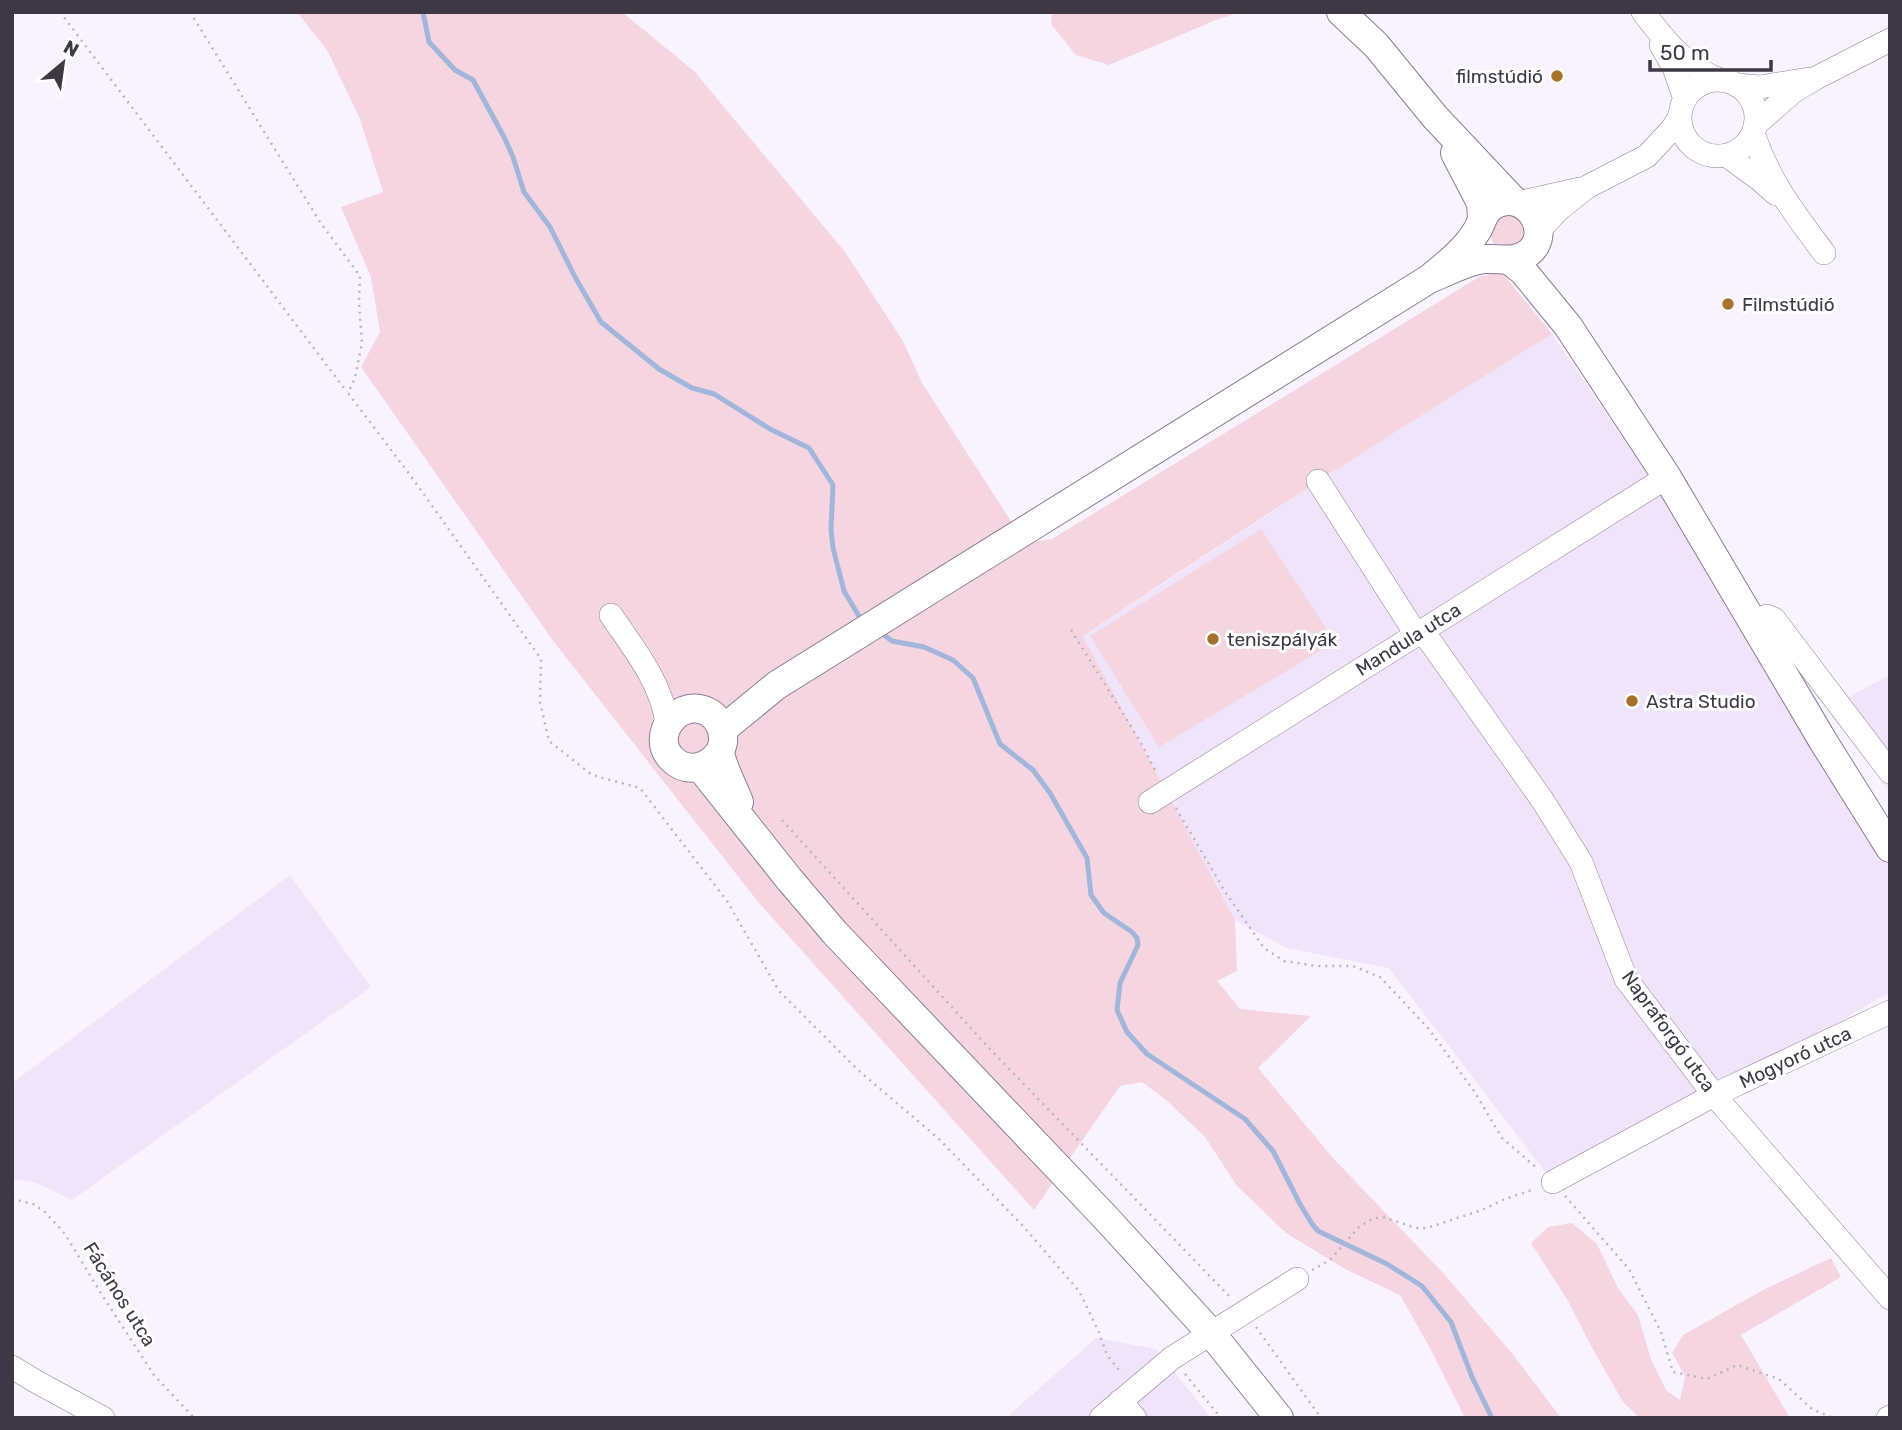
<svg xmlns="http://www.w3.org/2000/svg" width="1902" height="1430" font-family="Rubik,sans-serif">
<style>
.built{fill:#f0e4fa}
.green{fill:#f5d5df}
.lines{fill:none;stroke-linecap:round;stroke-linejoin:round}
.stream{stroke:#a2b6db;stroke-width:5}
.minor-casing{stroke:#8b7c97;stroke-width:24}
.major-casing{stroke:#8b7c97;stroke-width:30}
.path{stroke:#bbb5c1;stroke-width:2.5;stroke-dasharray:2 5;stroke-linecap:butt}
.minor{stroke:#fff;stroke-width:23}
.major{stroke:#fff;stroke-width:28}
.poi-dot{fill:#a7712c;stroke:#fff;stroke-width:2.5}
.labels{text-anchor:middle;stroke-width:6;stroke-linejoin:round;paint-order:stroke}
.poi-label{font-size:19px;fill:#3e3844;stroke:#fff;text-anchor:start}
.street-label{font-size:19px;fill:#3e3844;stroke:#fff}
</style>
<rect width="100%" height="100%" fill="#f9f3ff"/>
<!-- built -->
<path class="built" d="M 1552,334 L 1668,505 L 1821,755 L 1890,862 L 1890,992 L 1714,1095 L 1553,1182 L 1389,968 L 1286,948 L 1235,920 L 1083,636 L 1444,399 Z
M 1890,675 L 1890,793 L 1831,706 Z
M 290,875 L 371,987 L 72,1200 L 37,1183 L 12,1179 L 12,1083 Z
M 1096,1338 L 1156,1349 L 1211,1418 L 1006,1418 Z"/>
<!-- green -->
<path class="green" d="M 297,12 L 622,12 L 694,71 L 845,252 L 903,341 L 922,383 L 1025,543 L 1052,539 L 1479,277 L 1501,271 L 1552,334 C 1393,431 1238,533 1083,636 L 1235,920 L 1237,971 L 1217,981 L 1240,1009 L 1311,1016 L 1258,1068 L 1333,1158 L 1444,1274 L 1515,1357 L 1561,1418 L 1465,1418 L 1430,1348 L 1400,1295 L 1345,1269 L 1286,1233 L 1237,1186 L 1205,1137 L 1165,1099 L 1142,1082 L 1120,1086 L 1034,1210 L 759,903 L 554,642 L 361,367 L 380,332 L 371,277 L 341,207 L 383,192 L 360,119 L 327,50 Z
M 1052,12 L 1240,12 L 1216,20 L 1109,65 L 1076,55 L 1051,24 Z
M 1520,213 L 1528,238 L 1505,250 L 1493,243 L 1489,230 L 1494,217 Z
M 1261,529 L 1335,642 L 1159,747 L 1090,636 Z
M 1572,1223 L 1597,1244 L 1618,1288 L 1638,1315 L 1651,1359 L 1666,1390 L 1680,1400 L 1685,1376 L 1672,1353 L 1683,1335 L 1765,1289 L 1831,1258 L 1841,1277 L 1741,1335 L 1790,1418 L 1640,1418 L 1623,1402 L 1590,1344 L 1568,1301 L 1531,1243 L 1548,1227 Z"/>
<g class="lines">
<!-- stream -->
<path class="stream" d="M 423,12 L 429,42 L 455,70 L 473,80 L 504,137 L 513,157 L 524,192 L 550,227 L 575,277 L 601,322 L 659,369 L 692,388 L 714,394 L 770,429 L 809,448 L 833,485 L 831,529 L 833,548 L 844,591 L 859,616 L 864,620
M 880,632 L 892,641 L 924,647 L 953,660 L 973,678 L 1000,744 L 1033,770 L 1050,793 L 1087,858 L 1091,895 L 1104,913 L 1132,932 L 1137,938 L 1138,945 L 1120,983 L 1117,1010 L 1127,1032 L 1147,1054 L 1245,1119 L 1273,1151 L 1300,1204 L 1312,1224 L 1318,1231 L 1387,1264 L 1422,1286 L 1451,1322 L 1472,1377 L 1492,1418"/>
<!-- minor casing -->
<g class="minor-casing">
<path id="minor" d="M 1643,12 C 1665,41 1688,69 1723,81
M 1661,45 L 1674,68 L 1685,99
M1680 118a38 38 0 1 1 76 0a38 38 0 1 1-76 0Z
M 1736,85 L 1760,87 L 1809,79
M 1755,125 L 1794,91 L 1816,78 L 1890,40
M 1753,133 C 1769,181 1794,213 1824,253
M 1726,155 L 1759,179 L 1776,194
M 1518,203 L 1580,189
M 1538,232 L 1557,211 L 1587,187 L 1647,156 L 1672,129 L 1680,116
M 1318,481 L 1416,634
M 611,615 C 634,649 662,683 667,724
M 1752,622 L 1767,616 L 1774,619 L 1890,772
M 1422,630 L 1543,801 L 1581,862 L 1626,979 L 1714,1095 L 1890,1298
M 1150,802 L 1667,477
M 1553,1182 L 1714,1095 L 1890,1012
M 12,1367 L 35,1381 L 103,1418
M 1120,1401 L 1135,1418
M 1101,1418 L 1172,1358 L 1297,1279
M 1888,1418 L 1890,1417"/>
</g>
<!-- major casing -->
<g class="major-casing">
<path id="major" d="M 1341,12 L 1376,45 L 1435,117 L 1514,201
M 1455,153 L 1481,203 L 1482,218
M 1509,260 L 1523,271 L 1568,326 L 1667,477 L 1823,741 L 1890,848
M 722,730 L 777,685 L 1429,279 C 1447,264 1466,250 1478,229 C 1483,219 1485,209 1496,204 C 1527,189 1555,234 1527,254 C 1514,263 1500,258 1485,259 C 1468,260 1445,273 1429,279
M 719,753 C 708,768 687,774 672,759 C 648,735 681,695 710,713 C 719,719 724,731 723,742 C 722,748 719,751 721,757 C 725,772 733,787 739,802
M 700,767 L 789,879 L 835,933 L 1105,1217 L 1211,1333 L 1279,1418"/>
</g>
<!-- path -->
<path class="path" d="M 60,12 L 347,392
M 190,12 L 320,222 L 360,276 L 359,303 L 362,343 L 355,378 L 348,393 L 413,479 L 541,659 L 540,702 L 549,741 L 592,775 L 640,788 L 727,901 L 779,991 L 858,1070 L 939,1139 L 1023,1226 L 1079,1291 L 1098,1330 L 1107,1355 L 1122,1374
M 1071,630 L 1140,741 L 1157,774
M 1176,808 L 1224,890 L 1264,948 L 1284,961 L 1317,966 L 1353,966 L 1380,977 L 1428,1028 L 1474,1091 L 1502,1138 L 1538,1169
M 782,820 L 987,1046 L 1231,1298
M 1565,1196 L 1629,1269 L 1661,1332 L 1673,1372 L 1707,1379 L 1737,1365 L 1779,1379 L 1812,1409 L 1833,1418
M 12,1199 L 33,1204 L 45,1212 L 65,1234 L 102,1295 L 154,1375 L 194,1418
M 1312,1270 L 1330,1260 L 1359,1227 L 1372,1219 L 1383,1217 L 1416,1228 L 1427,1228 L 1482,1210 L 1505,1199 L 1535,1189
M 1256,1327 L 1321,1418
M 1185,1374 L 1221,1418"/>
<!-- minor -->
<use href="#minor" class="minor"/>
<!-- major -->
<use href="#major" class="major"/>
</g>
<!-- markers -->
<g class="poi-dot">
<circle cx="1557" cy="76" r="7"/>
<circle cx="1728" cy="304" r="7"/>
<circle cx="1213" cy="639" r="7"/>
<circle cx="1632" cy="701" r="7"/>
</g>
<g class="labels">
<!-- poi labels -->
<g class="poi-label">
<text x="1543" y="83" text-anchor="end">filmstúdió</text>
<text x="1742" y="311">Filmstúdió</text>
<text x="1227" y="646">teniszpályák</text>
<text x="1646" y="708">Astra Studio</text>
</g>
<!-- street labels -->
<g class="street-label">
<text transform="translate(1408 639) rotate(-32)" y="7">Mandula utca</text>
<text transform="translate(1669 1031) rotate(54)" y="7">Napraforgó utca</text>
<text transform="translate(1795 1057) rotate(-25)" y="7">Mogyoró utca</text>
<text transform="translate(120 1294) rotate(58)" y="7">Fácános utca</text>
</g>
</g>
<!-- border -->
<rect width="1902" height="1430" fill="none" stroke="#3e3844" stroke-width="28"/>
<!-- north arrow -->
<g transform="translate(63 63) rotate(29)" stroke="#ffffff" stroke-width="5" paint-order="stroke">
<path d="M0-5L12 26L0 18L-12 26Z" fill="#3e3844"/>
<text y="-10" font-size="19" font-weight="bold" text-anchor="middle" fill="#3e3844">N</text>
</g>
<!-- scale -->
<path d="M1650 60v10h121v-10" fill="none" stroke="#3e3844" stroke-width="3.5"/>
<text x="1660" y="60" font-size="21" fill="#3e3844" stroke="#ffffff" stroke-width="5" paint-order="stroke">50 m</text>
</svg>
